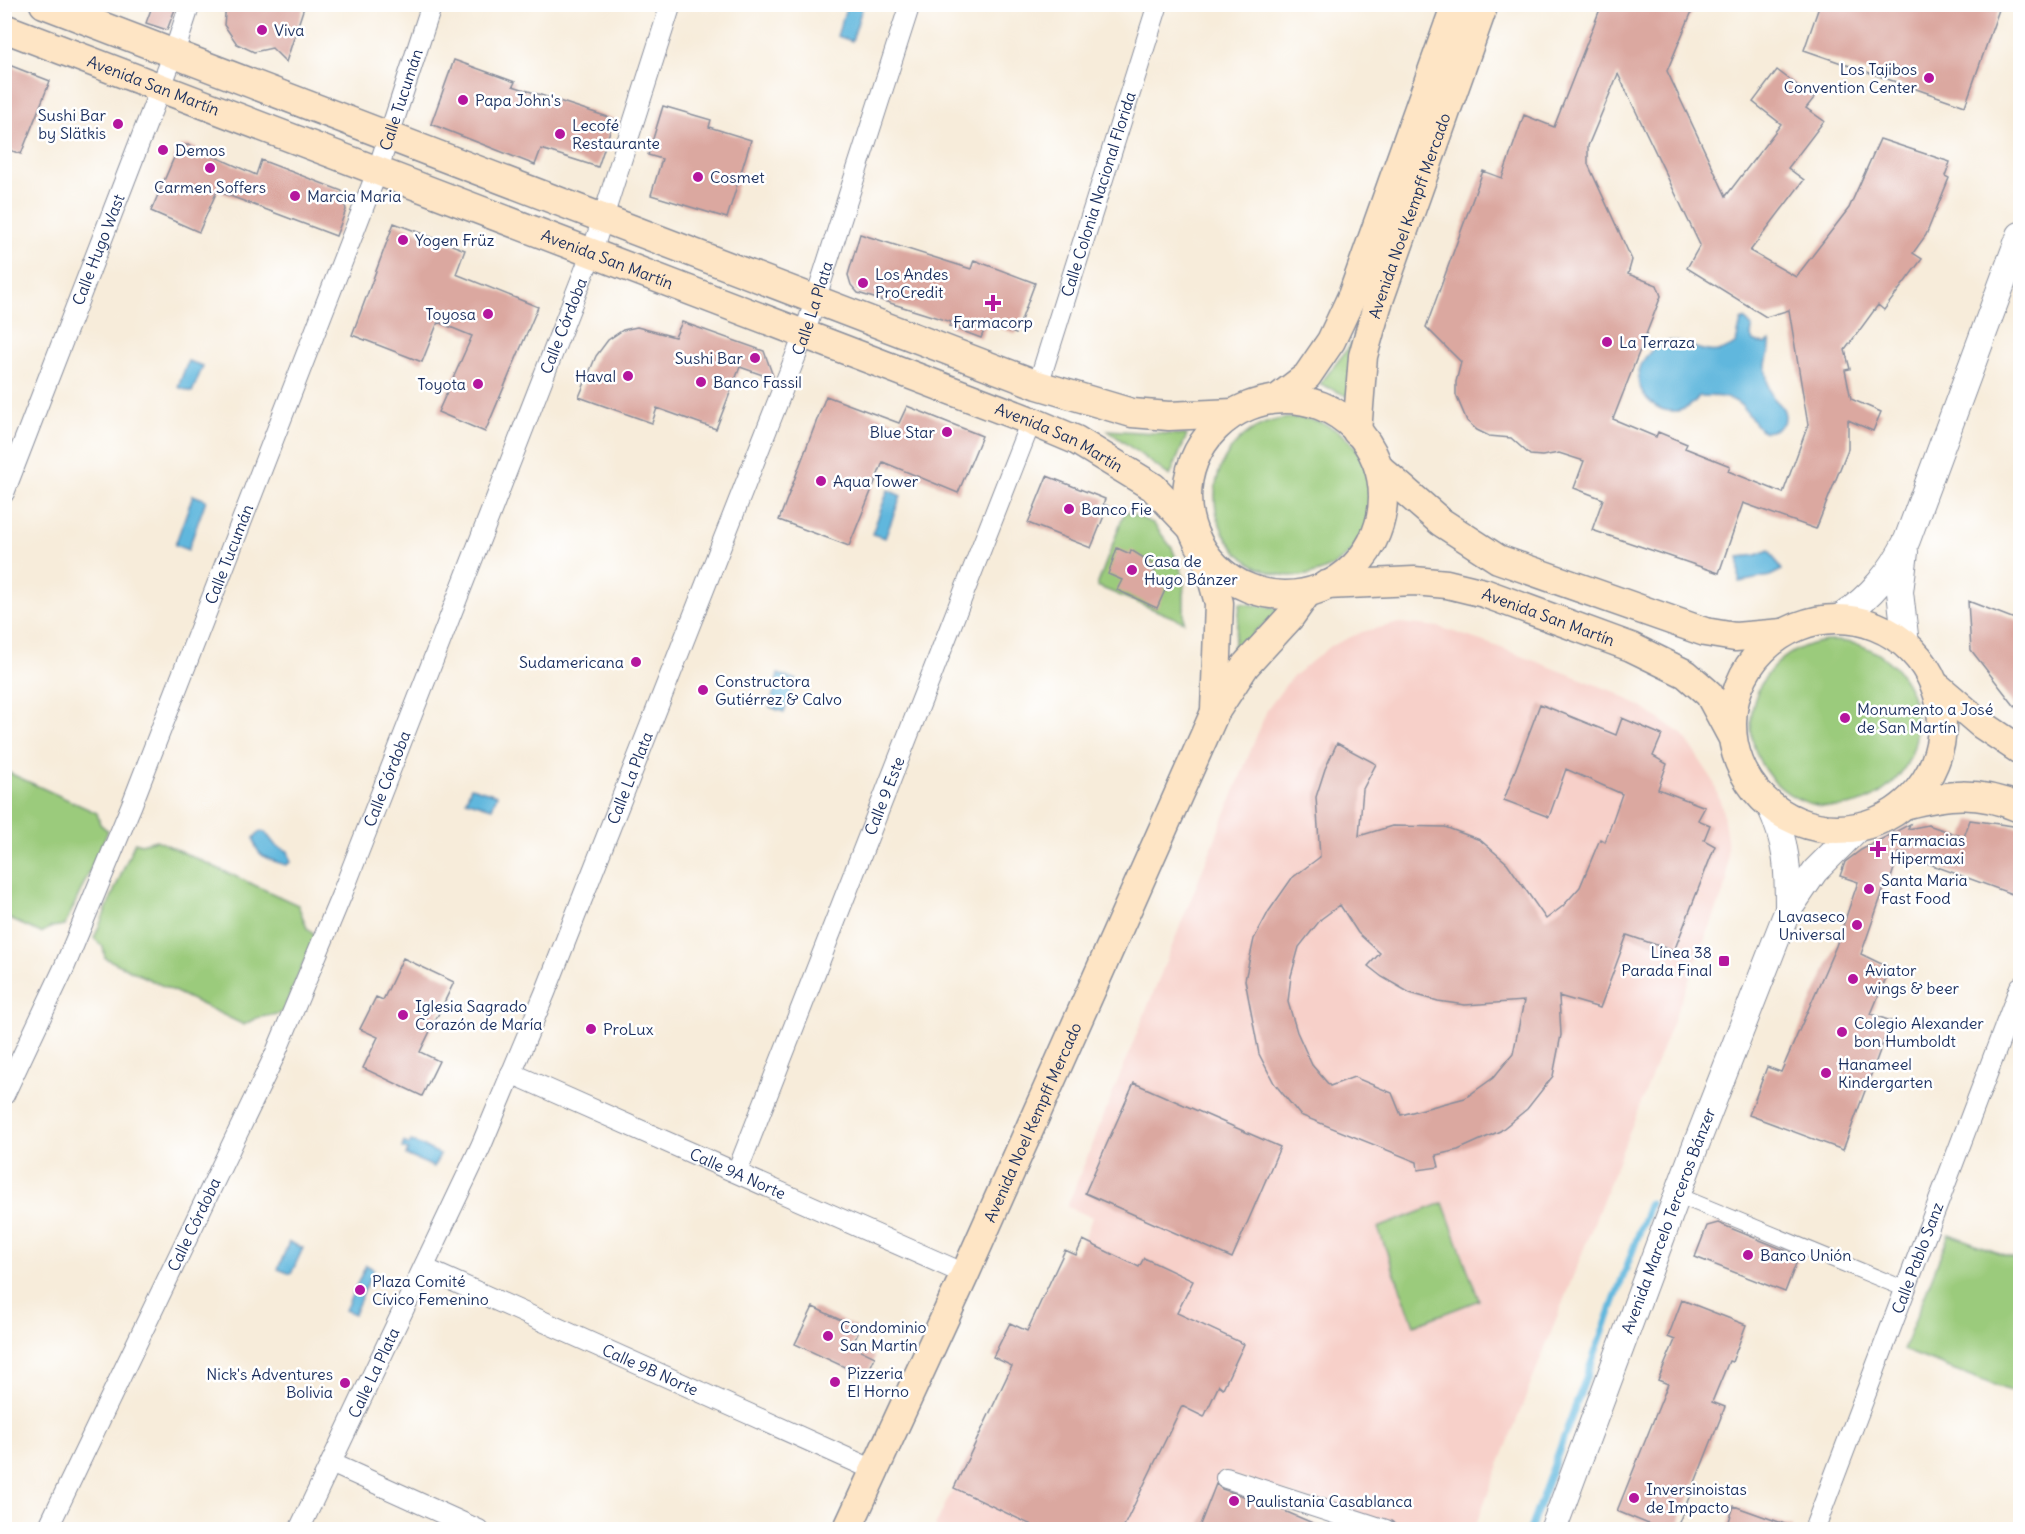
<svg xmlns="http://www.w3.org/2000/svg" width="2025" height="1534" font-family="Delius,sans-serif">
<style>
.built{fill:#f7d0c9}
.green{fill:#9bcb7b;stroke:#5b7d6c;stroke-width:1.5}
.water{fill:#61b7dd;stroke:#3e739e;stroke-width:1.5}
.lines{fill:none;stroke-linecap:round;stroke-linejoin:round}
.stream{stroke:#61b7dd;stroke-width:7}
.building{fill:#dba8a0;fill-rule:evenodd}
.pedestrian-casing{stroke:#898e9c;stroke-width:17}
.minor-casing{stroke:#898e9c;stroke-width:22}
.tertiary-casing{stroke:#898e9c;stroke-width:28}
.secondary-casing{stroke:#898e9c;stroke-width:31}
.pedestrian{stroke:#fff;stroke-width:15}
.minor{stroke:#fff;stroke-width:20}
.tertiary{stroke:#fff;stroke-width:26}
.secondary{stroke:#fee5c5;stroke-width:28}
.poi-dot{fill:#b5179e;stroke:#fff;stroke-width:2}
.labels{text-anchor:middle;stroke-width:5;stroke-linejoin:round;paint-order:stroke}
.poi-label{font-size:16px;fill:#1b2f5e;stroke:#fff;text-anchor:start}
.street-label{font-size:16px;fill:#1b2f5e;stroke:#fff}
</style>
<rect width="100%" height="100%" fill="#fff"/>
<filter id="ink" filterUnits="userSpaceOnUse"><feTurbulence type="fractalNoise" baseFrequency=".0167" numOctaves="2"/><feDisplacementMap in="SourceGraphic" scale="12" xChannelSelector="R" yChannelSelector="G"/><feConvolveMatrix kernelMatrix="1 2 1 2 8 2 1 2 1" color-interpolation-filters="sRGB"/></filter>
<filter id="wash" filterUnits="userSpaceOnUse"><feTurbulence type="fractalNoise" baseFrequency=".008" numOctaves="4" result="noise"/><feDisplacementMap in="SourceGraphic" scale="24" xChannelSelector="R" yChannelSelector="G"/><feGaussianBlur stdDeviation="1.35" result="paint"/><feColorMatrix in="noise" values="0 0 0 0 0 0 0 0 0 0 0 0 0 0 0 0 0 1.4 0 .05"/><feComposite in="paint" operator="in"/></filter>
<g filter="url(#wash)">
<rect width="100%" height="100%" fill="#f7ecda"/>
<!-- built -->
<path class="built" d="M 1399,623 L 1439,627 L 1496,646 L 1615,692 L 1646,710 L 1683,735 L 1713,780 L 1722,807 L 1727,840 L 1727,883 L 1474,1529 L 1399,1529 L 1221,1471 L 1198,1529 L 1148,1529 L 1130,1523 L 1127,1530 L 942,1530 L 935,1526 L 1012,1366 L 993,1357 L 1010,1323 L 1027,1330 L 1065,1250 L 1076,1254 L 1088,1229 L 1092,1217 L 1067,1207 L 1267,710 L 1291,678 L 1331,646 L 1362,632 Z"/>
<!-- green -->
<path class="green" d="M 1364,328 L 1351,398 L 1320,384 Z
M1215 497a79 79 0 1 1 158 0a79 79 0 1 1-158 0Z
M 1107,430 L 1187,435 L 1170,476 Z
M 1125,511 L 1153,523 L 1172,548 L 1184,578 L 1184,622 L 1097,586 Z
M 1240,603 L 1285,609 L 1254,632 L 1228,670 L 1238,623 Z
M1751 724a83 83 0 1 1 166 0a83 83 0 1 1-166 0Z
M 5,771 L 97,813 L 100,824 L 108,831 L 65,925 L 52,927 L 41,933 L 5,917 Z
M 156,840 L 298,905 L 307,928 L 315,936 L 282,1013 L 256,1018 L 244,1025 L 105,958 L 103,947 L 94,938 L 135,842 L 141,844 Z
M 1443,1203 L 1479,1300 L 1414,1325 L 1378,1228 Z
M 1949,1234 L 2020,1261 L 2020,1395 L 1903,1350 Z"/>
<!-- water -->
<path class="water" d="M 847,5 L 863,5 L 852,41 L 837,36 Z
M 1745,319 L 1752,327 L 1751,337 L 1755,342 L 1766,344 L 1770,341 C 1772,353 1764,359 1766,372 C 1767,380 1768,389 1772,396 C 1775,400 1779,403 1782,407 C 1791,421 1778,431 1765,432 C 1755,427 1753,420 1746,411 C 1735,395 1717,396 1699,396 C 1672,436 1613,388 1651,351 C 1680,322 1701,370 1736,343 L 1741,321 Z
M 188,361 L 203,366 L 192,392 L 178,387 Z
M 888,490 L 901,496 L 885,538 L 872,534 Z
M 193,495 L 206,500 L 188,550 L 175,545 Z
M 1769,550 L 1782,570 L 1770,576 L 1739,582 L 1739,557 L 1757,555 Z
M 778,674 L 796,680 L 784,712 L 770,707 Z
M 471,787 L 497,795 L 492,808 L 466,800 Z
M 259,832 L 265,832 L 276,846 L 288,851 L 291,862 L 286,865 C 270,860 255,857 254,838 Z
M 411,1141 L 440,1154 L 434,1167 L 406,1155 L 408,1150 L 402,1148 L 404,1142 L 409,1145 Z
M 289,1242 L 303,1248 L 291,1274 L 278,1269 Z
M 366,1265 L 374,1269 L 354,1314 L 345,1310 Z"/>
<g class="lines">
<!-- stream -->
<path class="stream" d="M 1530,1530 L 1650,1203"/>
</g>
<g id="blocks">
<!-- building -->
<path class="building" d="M 153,4 L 177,4 L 167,30 L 146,23 Z
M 226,4 L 305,4 L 286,62 L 272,48 L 254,52 L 237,44 L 224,25 Z
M 1602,4 L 1695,4 L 1667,71 L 1726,196 L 1781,124 L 1753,102 L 1777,70 L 1814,98 L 1806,108 L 1824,121 L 1788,168 L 1804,180 L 1750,251 L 1796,277 L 1849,208 L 1880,139 L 1950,162 L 1945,176 L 1949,178 L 1926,235 L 1913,253 L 1922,259 L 1884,310 L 1878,305 L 1845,350 L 1850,369 L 1845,370 L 1851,399 L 1881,412 L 1873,431 L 1848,420 L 1848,449 L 1816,529 L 1743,503 L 1719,573 L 1592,530 L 1603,499 L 1574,488 L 1584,461 L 1559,453 L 1542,456 L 1530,455 L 1511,438 L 1489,436 L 1477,430 L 1467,421 L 1456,395 L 1456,382 L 1461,362 L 1426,327 L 1483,171 L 1502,178 L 1524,115 L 1554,127 ZM 1618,74 L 1700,245 L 1687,268 L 1766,317 L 1789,310 L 1808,425 L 1783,493 L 1728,471 L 1730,466 L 1685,448 L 1687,444 L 1658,432 L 1656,437 L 1613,419 L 1661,296 L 1657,285 L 1628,274 L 1632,260 L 1588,164 L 1588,146 Z
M 1820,4 L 2001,4 L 1965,106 L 1804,50 Z
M 454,60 L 515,82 L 513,86 L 614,119 L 598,167 L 541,149 L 535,165 L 431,124 Z
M 4,63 L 50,81 L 21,154 L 4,148 Z
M 663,106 L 711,120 L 709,127 L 751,140 L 727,218 L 651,195 L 662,159 L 648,155 Z
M 189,145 L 256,175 L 261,160 L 342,191 L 346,210 L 336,236 L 217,191 L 199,232 L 151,211 L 179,146 Z
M 394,223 L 465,250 L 456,274 L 538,307 L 485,432 L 438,412 L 472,336 L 438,322 L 422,362 L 352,335 Z
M 860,234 L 971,269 L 974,260 L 1035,283 L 1016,334 L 987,323 L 981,338 L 949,326 L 951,322 L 858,293 L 851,285 L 848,275 Z
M 682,322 L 764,351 L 774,379 L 740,367 L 716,429 L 657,408 L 652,423 L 579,397 L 596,356 L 608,340 L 623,330 L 637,327 L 675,337 Z
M 826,396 L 899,423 L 907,406 L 982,436 L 958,493 L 883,462 L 849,546 L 779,520 Z
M 1047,476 L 1105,499 L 1103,504 L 1108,506 L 1091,548 L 1028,523 Z
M 1117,548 L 1130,554 L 1131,550 L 1157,566 L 1151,580 L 1166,588 L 1157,608 L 1117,590 L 1122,580 L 1108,574 Z
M 1968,601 L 2020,621 L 2020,713 L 1971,650 Z
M 1540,704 L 1616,735 L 1622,718 L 1662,735 L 1653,756 L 1667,764 L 1658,789 L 1705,807 L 1698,820 L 1710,825 L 1704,840 L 1715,846 L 1674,951 L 1627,935 L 1600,1008 L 1559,996 L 1561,1035 L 1553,1076 L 1527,1109 L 1500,1131 L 1458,1150 L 1436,1155 L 1439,1167 L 1418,1170 L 1417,1162 L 1300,1115 L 1274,1083 L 1259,1054 L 1245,980 L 1254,939 L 1269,911 L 1292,878 L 1320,857 L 1316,797 L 1325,769 L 1337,743 L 1376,764 L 1363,789 L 1359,836 L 1392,826 L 1445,827 L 1480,840 L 1507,863 L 1546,919 L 1563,906 L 1580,887 L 1600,839 L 1605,842 L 1622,794 L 1566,769 L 1549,817 L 1504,800 ZM 1340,905 L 1358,933 L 1380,953 L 1368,966 L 1382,977 L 1410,993 L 1438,1001 L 1465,1005 L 1524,1001 L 1513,1054 L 1493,1078 L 1465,1098 L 1401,1115 L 1392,1093 L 1354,1077 L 1330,1086 L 1312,1065 L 1297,1032 L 1288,1002 L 1291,976 L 1299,947 L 1321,919 Z
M 1970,820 L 2020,827 L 2020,897 L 1899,853 L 1891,878 L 1888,877 L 1861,954 L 1890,968 L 1871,1014 L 1891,1021 L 1843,1150 L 1749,1115 L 1767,1067 L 1781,1072 L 1836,946 L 1858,882 L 1840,876 L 1845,862 L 1861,850 L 1910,824 L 1908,829 L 1928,825 L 1964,837 Z
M 403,958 L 454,982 L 420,1052 L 439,1061 L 422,1096 L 363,1068 L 378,1037 L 360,1029 L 376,997 L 383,1000 Z
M 1134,1083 L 1280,1147 L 1232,1258 L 1085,1193 Z
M 1718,1223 L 1799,1256 L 1785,1292 L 1695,1257 L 1707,1226 Z
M 1083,1240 L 1139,1267 L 1144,1258 L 1193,1281 L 1177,1313 L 1244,1344 L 1223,1388 L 1219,1385 L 1204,1417 L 1182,1406 L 1122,1530 L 1042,1530 L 954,1488 L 1012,1366 L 993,1357 L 1010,1323 L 1027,1331 L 1065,1250 L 1076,1255 Z
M 1682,1300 L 1746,1325 L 1732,1362 L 1729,1361 L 1712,1402 L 1725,1407 L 1676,1530 L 1663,1530 L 1617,1511 L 1668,1384 L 1658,1380 L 1675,1340 L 1668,1337 Z
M 813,1307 L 860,1329 L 852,1346 L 875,1357 L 866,1377 L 795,1344 Z
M 1216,1484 L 1222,1489 L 1268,1504 L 1329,1530 L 1198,1530 Z
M 1734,1506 L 1793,1527 L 1792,1530 L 1726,1530 Z"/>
</g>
</g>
<g filter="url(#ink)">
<use href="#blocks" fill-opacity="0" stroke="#898e9c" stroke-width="1.5"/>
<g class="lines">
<!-- pedestrian casing -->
<g class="pedestrian-casing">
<path id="pedestrian" d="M 1677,1195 L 1905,1289"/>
</g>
<!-- minor casing -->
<g class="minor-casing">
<g id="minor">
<path id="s1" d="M 1038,385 L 1158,4"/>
<path id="s2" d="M 4,493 L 174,53 L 190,4"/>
<path id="s3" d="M 511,1073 L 965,1274"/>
<path id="s4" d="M 4,1095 L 64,968 L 132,804 L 377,172 L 432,4"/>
<path id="s5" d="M 737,1172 L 1031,421"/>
<path id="s6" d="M 424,1268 L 874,1470"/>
<path d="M 331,1463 L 479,1530"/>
<path d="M 1226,1478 L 1386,1530"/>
<path id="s7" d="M 47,1530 L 274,1057 L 342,894 L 592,252 L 671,4"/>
<path id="s8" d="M 299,1530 L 481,1146 L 545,993 L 804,335 L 910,4"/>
<path id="s9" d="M 1814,1530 L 2020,987"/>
</g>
</g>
<!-- tertiary casing -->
<g class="tertiary-casing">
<g id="tertiary">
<path d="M 1905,552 L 1900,592 L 1906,644"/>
<path d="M 1841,617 C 1871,596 1891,573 1907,540 L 2020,235"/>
<path d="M 1770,806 C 1787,843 1788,869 1788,909"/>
<path id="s10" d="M 1553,1530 L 1694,1150 L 1787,912 L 1815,871 L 1857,829"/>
</g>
</g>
<!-- secondary casing -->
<g class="secondary-casing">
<g id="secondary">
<path d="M 44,4 L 1038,385 L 1132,413 L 1169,416 L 1233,413"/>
<path id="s11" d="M 4,28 L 1031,421 L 1076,440 L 1153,487 L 1190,526"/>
<path d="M 1277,399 L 1307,376 L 1331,341 L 1352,296 L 1456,4"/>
<circle cx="1285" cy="497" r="98"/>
<path id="s12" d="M 1357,432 L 1363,356 L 1377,306 L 1484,4"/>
<path d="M 1379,468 L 1441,522 L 1498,559 L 1705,632 L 1735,637 L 1783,633"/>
<path d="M 1206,557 L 1219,603 L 1215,710"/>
<path id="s13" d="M 1326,585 L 1414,581 L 1447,584 L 1484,593 L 1631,647 L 1686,674 L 1709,694 L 1731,735"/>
<circle cx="1837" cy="724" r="105"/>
<path d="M 1939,688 L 1981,724 L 2020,750"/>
<path d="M 1904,805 C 1948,794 1977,790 2020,808"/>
<path id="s14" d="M 847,1530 L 965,1274 L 1215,712 L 1245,666 L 1290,617 L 1307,593"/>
</g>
</g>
<!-- pedestrian -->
<use href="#pedestrian" class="pedestrian"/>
<!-- minor -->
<use href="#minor" class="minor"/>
<!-- tertiary -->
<use href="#tertiary" class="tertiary"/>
<!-- secondary -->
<use href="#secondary" class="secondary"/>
</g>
</g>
<!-- markers -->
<g class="poi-dot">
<circle cx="262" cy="30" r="6"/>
<circle cx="1929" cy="78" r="6"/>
<circle cx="463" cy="100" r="6"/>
<circle cx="118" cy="124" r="6"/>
<circle cx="560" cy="134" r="6"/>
<circle cx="163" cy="150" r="6"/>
<circle cx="210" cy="168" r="6"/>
<circle cx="698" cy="177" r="6"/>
<circle cx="295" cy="196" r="6"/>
<circle cx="403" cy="240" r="6"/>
<circle cx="863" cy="283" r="6"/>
<path d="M990 294h6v6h6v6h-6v6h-6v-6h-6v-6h6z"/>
<circle cx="488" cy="314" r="6"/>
<circle cx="1607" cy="342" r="6"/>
<circle cx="755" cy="358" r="6"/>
<circle cx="628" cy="376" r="6"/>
<circle cx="701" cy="382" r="6"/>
<circle cx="478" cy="384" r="6"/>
<circle cx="947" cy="432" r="6"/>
<circle cx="821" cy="481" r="6"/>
<circle cx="1069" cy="509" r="6"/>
<circle cx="1132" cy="570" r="6"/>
<circle cx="636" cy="662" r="6"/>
<circle cx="703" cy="690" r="6"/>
<circle cx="1845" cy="718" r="6"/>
<path d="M1875 840h6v6h6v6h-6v6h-6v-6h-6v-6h6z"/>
<circle cx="1869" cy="889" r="6"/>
<circle cx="1857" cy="925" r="6"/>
<rect x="1718" y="955" width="12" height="12" rx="3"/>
<circle cx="1853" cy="979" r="6"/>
<circle cx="403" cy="1015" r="6"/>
<circle cx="591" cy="1029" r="6"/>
<circle cx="1842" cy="1032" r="6"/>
<circle cx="1826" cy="1073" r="6"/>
<circle cx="1748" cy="1255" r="6"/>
<circle cx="360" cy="1290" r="6"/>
<circle cx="828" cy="1336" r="6"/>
<circle cx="835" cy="1382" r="6"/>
<circle cx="345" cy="1383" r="6"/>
<circle cx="1634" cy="1498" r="6"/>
<circle cx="1234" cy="1501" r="6"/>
</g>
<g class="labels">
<!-- poi labels -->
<g class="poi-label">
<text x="274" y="36">Viva</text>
<text x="1917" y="75" text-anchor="end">Los Tajibos<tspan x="1917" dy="18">Convention Center</tspan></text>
<text x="475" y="106">Papa John's</text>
<text x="106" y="121" text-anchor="end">Sushi Bar<tspan x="106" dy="18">by Slätkis</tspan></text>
<text x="572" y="131">Lecofé<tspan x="572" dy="18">Restaurante</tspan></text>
<text x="175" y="156">Demos</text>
<text x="710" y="183">Cosmet</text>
<text x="210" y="193" text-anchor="middle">Carmen Soffers</text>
<text x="307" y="202">Marcia Maria</text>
<text x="415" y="246">Yogen Früz</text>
<text x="875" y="280">Los Andes<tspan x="875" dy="18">ProCredit</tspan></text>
<text x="476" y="320" text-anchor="end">Toyosa</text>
<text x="993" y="328" text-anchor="middle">Farmacorp</text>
<text x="1619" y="348">La Terraza</text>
<text x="743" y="364" text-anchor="end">Sushi Bar</text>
<text x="616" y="382" text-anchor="end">Haval</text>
<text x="713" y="388">Banco Fassil</text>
<text x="466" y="390" text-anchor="end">Toyota</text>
<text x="935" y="438" text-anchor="end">Blue Star</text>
<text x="833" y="487">Aqua Tower</text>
<text x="1081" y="515">Banco Fie</text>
<text x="1144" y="567">Casa de<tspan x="1144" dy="18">Hugo Bánzer</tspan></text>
<text x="624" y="668" text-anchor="end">Sudamericana</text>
<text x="715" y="687">Constructora<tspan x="715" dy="18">Gutiérrez &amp; Calvo</tspan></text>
<text x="1857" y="715">Monumento a José<tspan x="1857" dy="18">de San Martín</tspan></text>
<text x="1890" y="846">Farmacias<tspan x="1890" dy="18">Hipermaxi</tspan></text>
<text x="1881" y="886">Santa Maria<tspan x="1881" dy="18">Fast Food</tspan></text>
<text x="1845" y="922" text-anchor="end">Lavaseco<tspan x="1845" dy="18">Universal</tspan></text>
<text x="1712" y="958" text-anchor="end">Línea 38<tspan x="1712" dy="18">Parada Final</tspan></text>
<text x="1865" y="976">Aviator<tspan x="1865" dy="18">wings &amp; beer</tspan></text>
<text x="415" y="1012">Iglesia Sagrado<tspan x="415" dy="18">Corazón de María</tspan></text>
<text x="1854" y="1029">Colegio Alexander<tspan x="1854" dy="18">bon Humboldt</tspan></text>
<text x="603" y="1035">ProLux</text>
<text x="1838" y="1070">Hanameel<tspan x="1838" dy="18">Kindergarten</tspan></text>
<text x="1760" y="1261">Banco Unión</text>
<text x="372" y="1287">Plaza Comité<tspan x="372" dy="18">Cívico Femenino</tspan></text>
<text x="840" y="1333">Condominio<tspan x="840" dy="18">San Martín</tspan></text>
<text x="847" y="1379">Pizzeria<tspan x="847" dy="18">El Horno</tspan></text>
<text x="333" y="1380" text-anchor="end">Nick's Adventures<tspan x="333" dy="18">Bolivia</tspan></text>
<text x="1646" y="1495">Inversinoistas<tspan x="1646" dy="18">de Impacto</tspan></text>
<text x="1246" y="1507">Paulistania Casablanca</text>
</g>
<!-- street labels -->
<g class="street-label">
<text dy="6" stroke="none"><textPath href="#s11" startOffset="160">Avenida San Martín</textPath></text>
<text dy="6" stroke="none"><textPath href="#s4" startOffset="1072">Calle Tucumán</textPath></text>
<text dy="6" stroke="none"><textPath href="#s1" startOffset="200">Calle Colonia Nacional Florida</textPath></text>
<text dy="6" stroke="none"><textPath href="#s12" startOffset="224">Avenida Noel Kempff Mercado</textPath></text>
<text dy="6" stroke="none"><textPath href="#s2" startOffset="261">Calle Hugo Wast</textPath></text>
<text dy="6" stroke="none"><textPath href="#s11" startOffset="646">Avenida San Martín</textPath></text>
<text dy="6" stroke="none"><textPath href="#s8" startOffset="1326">Calle La Plata</textPath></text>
<text dy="6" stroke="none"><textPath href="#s7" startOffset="1311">Calle Córdoba</textPath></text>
<text dy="6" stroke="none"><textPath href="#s11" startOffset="1132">Avenida San Martín</textPath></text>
<text dy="6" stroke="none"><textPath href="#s4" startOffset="586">Calle Tucumán</textPath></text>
<text dy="6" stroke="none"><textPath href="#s13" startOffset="228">Avenida San Martín</textPath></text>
<text dy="6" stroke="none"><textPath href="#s8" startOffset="822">Calle La Plata</textPath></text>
<text dy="6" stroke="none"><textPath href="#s7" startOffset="825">Calle Córdoba</textPath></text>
<text dy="6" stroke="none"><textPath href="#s5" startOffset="404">Calle 9 Este</textPath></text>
<text dy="6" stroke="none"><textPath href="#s14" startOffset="448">Avenida Noel Kempff Mercado</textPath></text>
<text dy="6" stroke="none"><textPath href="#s3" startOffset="248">Calle 9A Norte</textPath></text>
<text dy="6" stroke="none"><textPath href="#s10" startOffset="330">Avenida Marcelo Terceros Bánzer</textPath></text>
<text dy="6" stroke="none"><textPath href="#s7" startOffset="339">Calle Córdoba</textPath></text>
<text dy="6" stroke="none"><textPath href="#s9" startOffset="291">Calle Pablo Sanz</textPath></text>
<text dy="6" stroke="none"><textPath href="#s6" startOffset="248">Calle 9B Norte</textPath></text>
<text dy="6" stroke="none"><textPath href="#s8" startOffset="174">Calle La Plata</textPath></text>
</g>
</g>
<!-- margin -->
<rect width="2025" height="1534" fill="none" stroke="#fff" stroke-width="24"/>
</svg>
